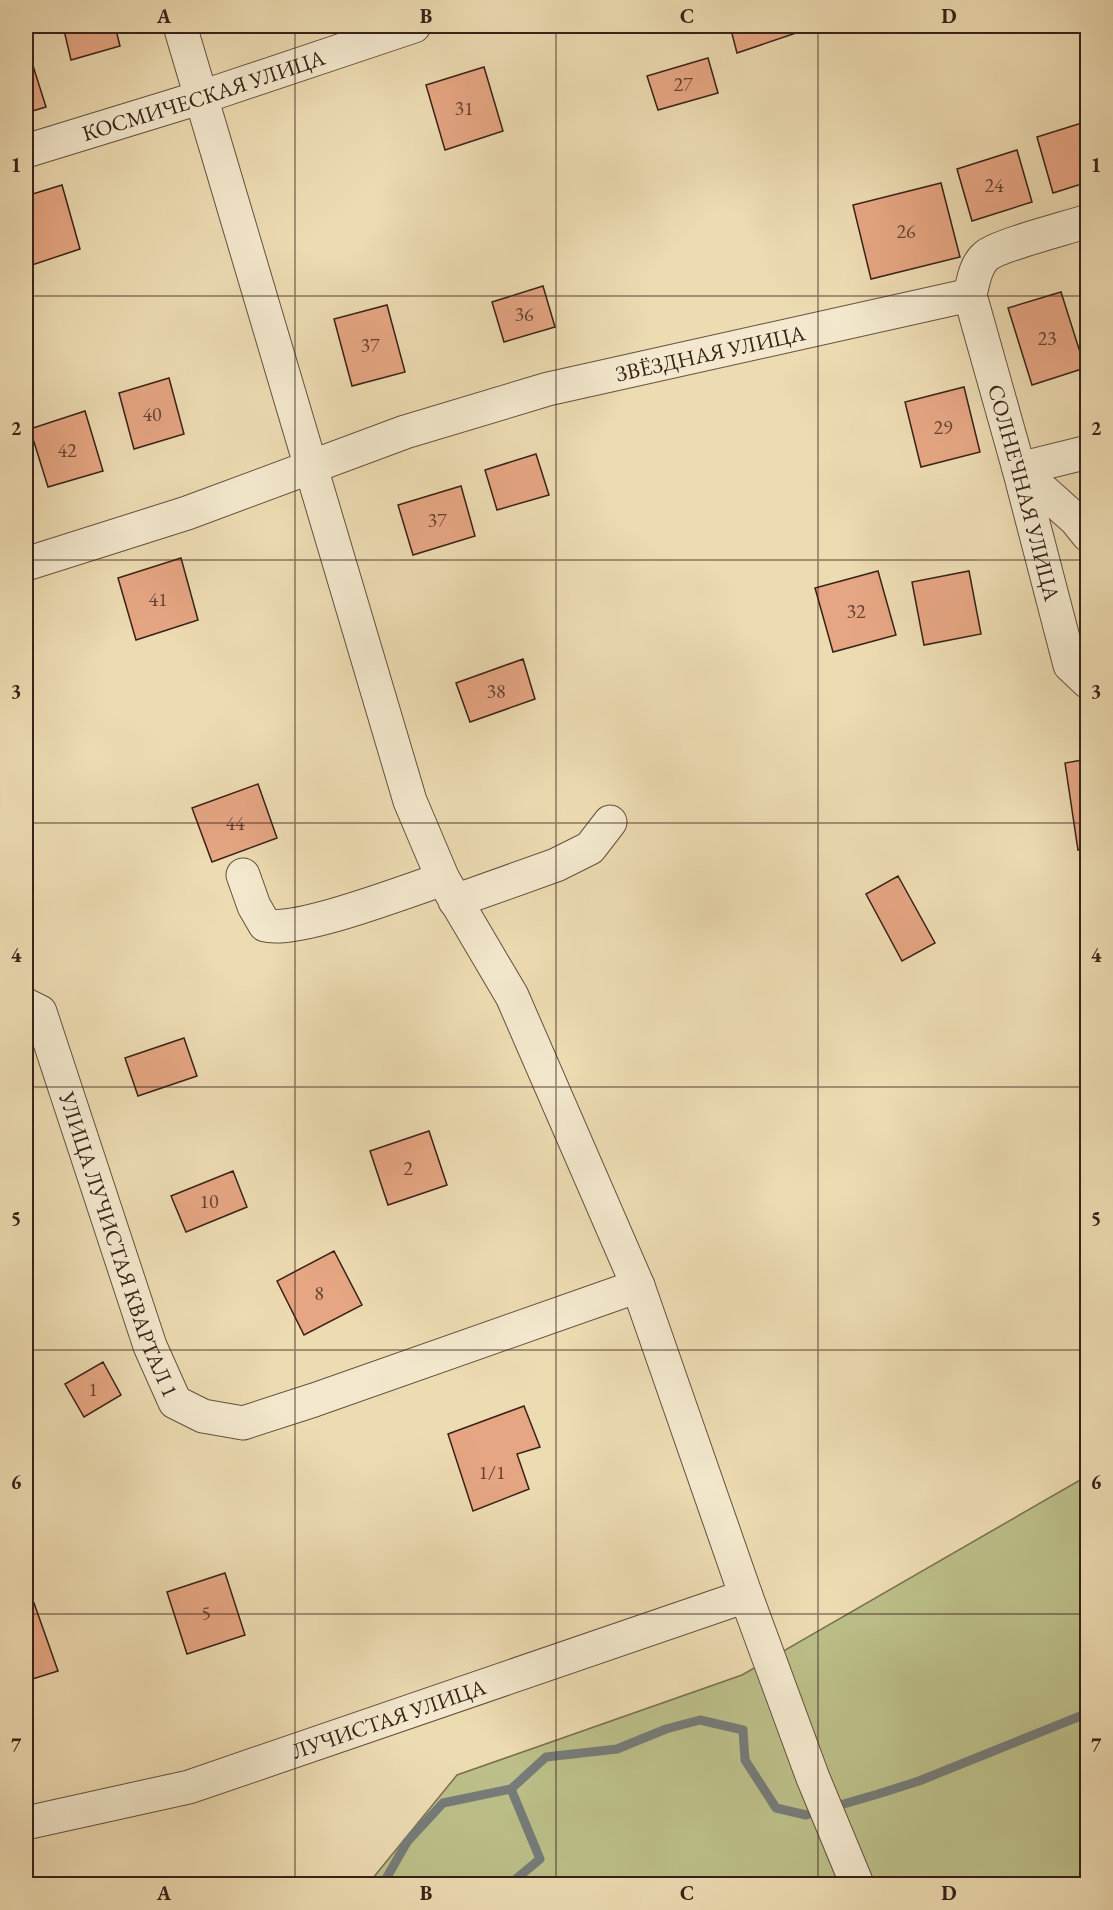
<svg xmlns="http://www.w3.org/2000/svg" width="1113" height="1910" font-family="'EB Garamond',serif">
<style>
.green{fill:#bcbf89;stroke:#7a7050;stroke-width:1.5}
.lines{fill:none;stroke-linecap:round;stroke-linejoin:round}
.stream{stroke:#767c79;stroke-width:9}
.building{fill:#e6a683;stroke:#382118;stroke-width:1.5}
.minor-casing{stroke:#65503e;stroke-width:35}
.minor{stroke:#f3e8cd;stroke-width:33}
.grid{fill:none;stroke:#382118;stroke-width:1.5;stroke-opacity:0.55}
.labels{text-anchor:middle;stroke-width:6;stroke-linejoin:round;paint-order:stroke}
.number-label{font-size:20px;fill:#644233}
.street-label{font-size:22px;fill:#382118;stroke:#f3e8cd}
.neatline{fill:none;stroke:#382118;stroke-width:2}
.grid-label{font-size:20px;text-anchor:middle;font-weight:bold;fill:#382118}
</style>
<rect width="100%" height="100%" fill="#eddbb2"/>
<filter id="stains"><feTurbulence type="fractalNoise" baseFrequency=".00333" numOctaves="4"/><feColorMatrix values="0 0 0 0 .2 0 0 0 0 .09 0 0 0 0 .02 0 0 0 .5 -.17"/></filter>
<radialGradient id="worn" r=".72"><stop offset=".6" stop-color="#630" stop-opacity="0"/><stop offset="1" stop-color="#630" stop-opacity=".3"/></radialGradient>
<!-- green -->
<path class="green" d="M 1087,1476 L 1087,1884 L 368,1884 L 457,1775 L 742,1675 Z"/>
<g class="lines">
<!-- stream -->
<path class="stream" d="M 383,1884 L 407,1842 L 443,1803 L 511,1789 L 546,1757 L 617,1749 L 666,1729 L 700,1720 L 743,1730 L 745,1760 L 776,1808 L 806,1815 L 878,1794 L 919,1781 L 1088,1713
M 510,1884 L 540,1859 L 511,1789"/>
</g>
<!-- building -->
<path class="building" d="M 63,26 L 115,26 L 120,46 L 71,60 Z
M 730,26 L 794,26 L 796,33 L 737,53 Z
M 29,53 L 46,107 L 26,113 L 26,54 Z
M 708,58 L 718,93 L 658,110 L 647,76 Z
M 484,67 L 503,131 L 445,150 L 426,85 Z
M 1088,121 L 1088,182 L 1053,193 L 1037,137 Z
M 1017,150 L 1032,202 L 972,221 L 957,169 Z
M 941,183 L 960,257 L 871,279 L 853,205 Z
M 62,185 L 80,249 L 26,267 L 26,196 Z
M 543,286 L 555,327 L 504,342 L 492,302 Z
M 1061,292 L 1085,368 L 1032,385 L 1008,308 Z
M 387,305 L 405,372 L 352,386 L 334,319 Z
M 169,378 L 184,434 L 134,449 L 119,393 Z
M 964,387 L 980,452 L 921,467 L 905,402 Z
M 85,411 L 103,471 L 48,487 L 30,429 Z
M 536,454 L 549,495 L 497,510 L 485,470 Z
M 461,486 L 475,536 L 413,555 L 398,505 Z
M 181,558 L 198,620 L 136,640 L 118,578 Z
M 878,571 L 896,635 L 833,652 L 815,588 Z
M 969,571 L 981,634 L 924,645 L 912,582 Z
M 523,659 L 535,699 L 470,722 L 456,683 Z
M 1088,759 L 1088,848 L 1078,850 L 1065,763 Z
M 258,784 L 277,838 L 212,862 L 192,808 Z
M 898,876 L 935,943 L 902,961 L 866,894 Z
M 184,1038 L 197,1076 L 138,1096 L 125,1058 Z
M 429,1131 L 447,1185 L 388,1205 L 370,1151 Z
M 233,1171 L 247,1207 L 186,1232 L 171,1196 Z
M 334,1251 L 362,1305 L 304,1335 L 277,1281 Z
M 103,1362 L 121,1395 L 84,1417 L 65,1384 Z
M 524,1406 L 540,1447 L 517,1454 L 529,1489 L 473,1511 L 448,1434 Z
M 225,1573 L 245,1635 L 187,1654 L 167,1592 Z
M 34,1603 L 58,1671 L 26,1681 L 26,1606 Z"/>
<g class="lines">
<!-- minor casing -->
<g class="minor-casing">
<g id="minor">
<path d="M 180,26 L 410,801 L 443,879 L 512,996 L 638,1286 L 746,1596 L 813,1778 L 857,1884"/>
<path id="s1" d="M 26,151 L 202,97 L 414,26"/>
<path id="s2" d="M 1088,221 C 1067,228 999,245 986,256 C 975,265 973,283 970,295 L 1019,469 L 1070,665 L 1088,682"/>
<path d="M 1019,469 L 1076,520 L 1088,535"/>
<path d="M 1019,469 L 1088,452"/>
<path id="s3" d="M 26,564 L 187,513 L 405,432 L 548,389 L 970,295"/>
<path d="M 243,875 L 254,906 L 265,925 C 296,934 406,891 443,879"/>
<path d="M 455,901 L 556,865 L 590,848 L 610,822"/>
<path id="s4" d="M 26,1005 L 40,1012 L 150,1346 L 175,1402 L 203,1416 L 243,1423 L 314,1400 L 638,1286"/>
<path id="s5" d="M 26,1823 L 189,1787 L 746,1596"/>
</g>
</g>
<!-- minor -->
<use href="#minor" class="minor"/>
</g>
<!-- grid -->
<path class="grid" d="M 295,26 L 295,1884M 556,26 L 556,1884M 818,26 L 818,1884M 26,296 L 1088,296M 26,560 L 1088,560M 26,823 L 1088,823M 26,1087 L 1088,1087M 26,1350 L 1088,1350M 26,1614 L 1088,1614"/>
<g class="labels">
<!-- number labels -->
<g class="number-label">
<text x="683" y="91">27</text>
<text x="464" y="115">31</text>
<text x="994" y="192">24</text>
<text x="906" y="238">26</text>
<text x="524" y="321">36</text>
<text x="1047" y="345">23</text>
<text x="370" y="352">37</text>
<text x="152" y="421">40</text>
<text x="943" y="434">29</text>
<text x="67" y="457">42</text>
<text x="437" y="527">37</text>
<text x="158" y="606">41</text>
<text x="856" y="618">32</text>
<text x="496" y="698">38</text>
<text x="235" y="830">44</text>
<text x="408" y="1175">2</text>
<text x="209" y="1208">10</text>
<text x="319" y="1300">8</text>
<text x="93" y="1396">1</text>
<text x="492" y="1479">1/1</text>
<text x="206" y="1620">5</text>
</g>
<!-- street labels -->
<g class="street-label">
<text dy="8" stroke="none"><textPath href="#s1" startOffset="186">КОСМИЧЕСКАЯ УЛИЦА</textPath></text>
<text dy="8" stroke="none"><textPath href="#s3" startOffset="717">ЗВЁЗДНАЯ УЛИЦА</textPath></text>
<text dy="8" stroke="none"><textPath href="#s2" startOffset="356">СОЛНЕЧНАЯ УЛИЦА</textPath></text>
<text dy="8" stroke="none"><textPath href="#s4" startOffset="261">УЛИЦА ЛУЧИСТАЯ КВАРТАЛ 1</textPath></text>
<text dy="8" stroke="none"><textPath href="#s5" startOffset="378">ЛУЧИСТАЯ УЛИЦА</textPath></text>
</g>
</g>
<!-- margin -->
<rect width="1113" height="1910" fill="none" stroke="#eddbb2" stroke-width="66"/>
<rect x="33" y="33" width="1047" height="1844" class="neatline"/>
<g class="grid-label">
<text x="164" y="23">A</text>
<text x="426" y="23">B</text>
<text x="687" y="23">C</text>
<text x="949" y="23">D</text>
<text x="16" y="172">1</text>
<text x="1096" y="172">1</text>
<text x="16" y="435">2</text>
<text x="1096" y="435">2</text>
<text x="16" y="698">3</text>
<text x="1096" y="698">3</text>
<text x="16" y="962">4</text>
<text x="1096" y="962">4</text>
<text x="16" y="1225">5</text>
<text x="1096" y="1225">5</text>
<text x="16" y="1489">6</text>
<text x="1096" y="1489">6</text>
<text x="16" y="1752">7</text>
<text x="1096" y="1752">7</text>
<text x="164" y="1900">A</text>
<text x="426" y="1900">B</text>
<text x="687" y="1900">C</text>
<text x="949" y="1900">D</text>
</g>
<rect width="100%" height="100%" filter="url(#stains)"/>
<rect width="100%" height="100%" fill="url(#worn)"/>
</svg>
